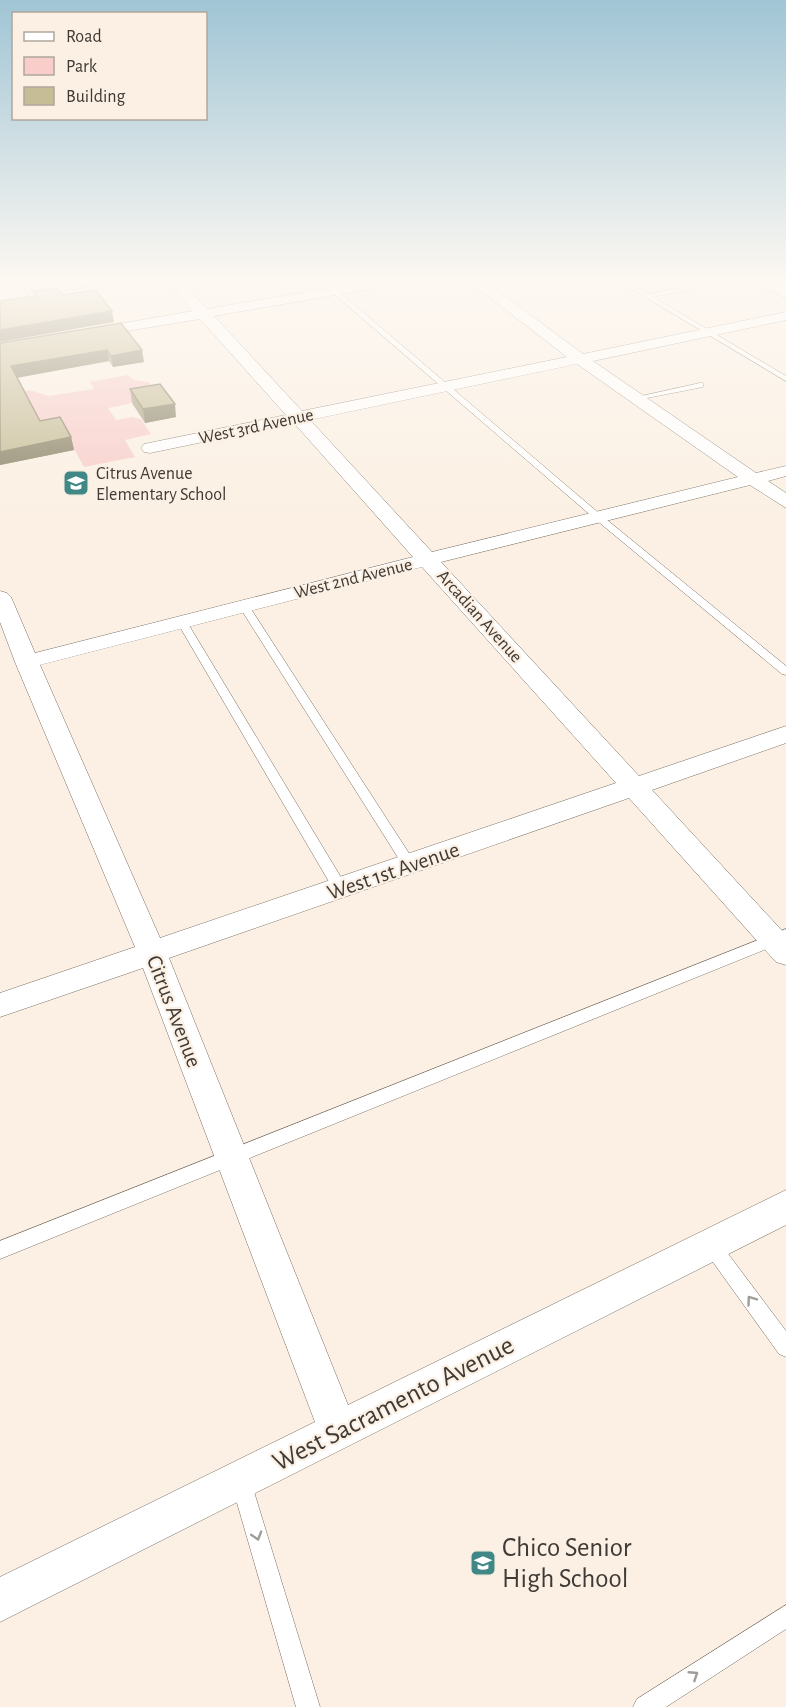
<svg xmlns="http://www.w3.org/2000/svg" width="786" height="1707" font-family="'Alegreya Sans',sans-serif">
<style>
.green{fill:#f8cdca}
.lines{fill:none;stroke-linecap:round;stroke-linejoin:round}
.lane-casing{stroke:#796f64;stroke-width:1}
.street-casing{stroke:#796f64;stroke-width:1}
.secondary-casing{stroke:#796f64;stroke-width:1}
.lane{fill:#fff;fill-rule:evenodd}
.street{fill:#fff;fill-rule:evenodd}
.secondary{fill:#fff;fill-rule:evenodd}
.wall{fill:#aaa281}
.shaded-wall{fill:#8b8469}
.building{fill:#c6bc96;stroke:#8b8469;stroke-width:1.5}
.oneway{stroke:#9f9c9a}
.labels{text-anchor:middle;stroke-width:4.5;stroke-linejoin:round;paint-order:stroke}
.far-street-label{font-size:18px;fill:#3f3a35;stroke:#fbf0e3}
.far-poi-label{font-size:18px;fill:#3f3a35;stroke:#fbf0e3;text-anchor:start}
.street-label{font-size:22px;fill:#3f3a35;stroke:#fbf0e3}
.near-street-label{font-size:27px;fill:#3f3a35;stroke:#fbf0e3}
.near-poi-label{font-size:27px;fill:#3f3a35;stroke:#fbf0e3;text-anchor:start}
</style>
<rect width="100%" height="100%" fill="#fbf0e3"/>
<!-- green -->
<path class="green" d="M 128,375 L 134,380 L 149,382 L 154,390 L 128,404 L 108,408 L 116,420 L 132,417 L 141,419 L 151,434 L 125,440 L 135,457 L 84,467 L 63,429 L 43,433 L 21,392 L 30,390 L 49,396 L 94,389 L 90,382 Z"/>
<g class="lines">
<!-- lane casing -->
<g class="lane-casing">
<path id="lane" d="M 20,280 L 26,280 L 36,298 L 32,298 Z
M 130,280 L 146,280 L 42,298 L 38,296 Z
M 318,280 L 325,280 L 601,515 L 786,666 L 786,675 L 782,674 L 595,519 Z
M 617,280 L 625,280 L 648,294 L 723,280 L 737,280 L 653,297 L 786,376 L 786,381 Z
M 700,383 L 703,383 L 703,387 L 637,400 L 633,398 Z
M 244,603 L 249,606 L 414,861 L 416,864 L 414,867 L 404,867 L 239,606 Z
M 182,619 L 187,622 L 345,884 L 347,888 L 345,892 L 335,892 L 177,622 Z
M 786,929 L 786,941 L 0,1259 L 0,1241 Z
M 711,1236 L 717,1239 L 786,1331 L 786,1357 L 779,1354 L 705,1251 L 702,1245 L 705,1239 Z
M 241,1472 L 248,1475 L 251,1482 L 320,1707 L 296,1707 L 231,1482 L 234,1475 Z
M 786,1605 L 786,1629 L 666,1707 L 633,1707 L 637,1699 Z"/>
</g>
<!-- street casing -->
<g class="street-casing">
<path id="street" d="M 166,280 L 180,280 L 207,309 L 376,280 L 407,280 L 400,284 L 214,316 L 302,411 L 567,357 L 467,280 L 483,280 L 583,354 L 786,312 L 786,320 L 593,361 L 756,473 L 786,466 L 786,476 L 768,481 L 786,493 L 786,508 L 750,485 L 441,562 L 639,776 L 786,726 L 786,743 L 652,790 L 786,935 L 786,965 L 776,962 L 629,798 L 169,958 L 348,1405 L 786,1190 L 786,1225 L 0,1622 L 0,1577 L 315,1422 L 143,968 L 0,1017 L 0,993 L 135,947 L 15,662 L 0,622 L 0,591 L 7,593 L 11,597 L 35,653 L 413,557 L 294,423 L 150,453 L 144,452 L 141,448 L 144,444 L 286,415 L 200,319 L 90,337 L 83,333 L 90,329 L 193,311 ZM 577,364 L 738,477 L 432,552 L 310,420 ZM 422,567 L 616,783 L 160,938 L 40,665 Z
M 751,280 L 769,280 L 786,289 L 786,298 Z"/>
</g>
<!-- secondary casing -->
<g class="secondary-casing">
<path id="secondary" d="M 770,280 L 786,280 L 786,289 Z"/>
</g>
<!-- lane -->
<use href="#lane" class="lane"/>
<!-- street -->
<use href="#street" class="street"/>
<!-- secondary -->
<use href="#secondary" class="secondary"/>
</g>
<!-- wall -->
<path class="wall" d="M 121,323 L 144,362 L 113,367 L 109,361 L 17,378 L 40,421 L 71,437 L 74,450 L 0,465 L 0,343 Z
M 130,389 L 176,417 L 145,423 L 132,403 Z"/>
<!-- shaded-wall -->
<path class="shaded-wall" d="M 112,311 L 114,322 L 0,342 L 0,330 Z
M 107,350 L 109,361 L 14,378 L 11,366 Z
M 142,350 L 144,362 L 113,367 L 111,356 Z
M 175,404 L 176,417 L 145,423 L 143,409 Z
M 71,437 L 74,450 L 0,465 L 0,452 Z"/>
<!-- building -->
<path class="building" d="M 57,288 L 61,295 L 96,290 L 112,311 L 0,330 L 0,301 L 36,296 L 33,291 Z
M 121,323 L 142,350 L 111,356 L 107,350 L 11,366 L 40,421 L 60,417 L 71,437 L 0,452 L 0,343 Z
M 160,384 L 175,404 L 143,409 L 130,389 Z"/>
<!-- one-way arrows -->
<defs><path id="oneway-chevron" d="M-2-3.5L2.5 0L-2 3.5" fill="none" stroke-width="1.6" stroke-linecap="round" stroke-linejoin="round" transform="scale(1.5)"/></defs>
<g class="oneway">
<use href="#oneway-chevron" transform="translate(751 1300) rotate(-126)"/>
<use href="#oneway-chevron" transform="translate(257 1536) rotate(73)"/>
<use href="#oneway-chevron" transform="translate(694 1675) rotate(-33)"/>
</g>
<!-- sky -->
<linearGradient id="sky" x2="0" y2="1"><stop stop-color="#a0c5d5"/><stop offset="0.54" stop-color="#fdf8f2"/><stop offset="1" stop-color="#fdf8f2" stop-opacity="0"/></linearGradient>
<rect width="786" height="519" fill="url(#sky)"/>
<!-- icons -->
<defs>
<g id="school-square" transform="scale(1.35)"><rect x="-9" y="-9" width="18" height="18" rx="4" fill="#408885" stroke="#fbf0e3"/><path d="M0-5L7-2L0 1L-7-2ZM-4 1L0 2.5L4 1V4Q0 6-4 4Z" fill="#fff"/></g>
</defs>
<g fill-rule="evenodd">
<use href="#school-square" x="76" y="483"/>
<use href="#school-square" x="483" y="1563"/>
</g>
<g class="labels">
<!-- far-street labels -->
<g class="far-street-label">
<text transform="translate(256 426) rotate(-12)" y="6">West 3rd Avenue</text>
<text transform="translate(353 578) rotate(-14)" y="6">West 2nd Avenue</text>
<text transform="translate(480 616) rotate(48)" y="6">Arcadian Avenue</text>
</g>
<!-- far-poi labels -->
<g class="far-poi-label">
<text x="96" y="479">Citrus Avenue<tspan x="96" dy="21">Elementary School</tspan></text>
</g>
<!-- street labels -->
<g class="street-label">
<text transform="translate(393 870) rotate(-19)" y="8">West 1st Avenue</text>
<text transform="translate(175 1011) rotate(69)" y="8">Citrus Avenue</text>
</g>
<!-- near-street labels -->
<g class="near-street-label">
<text transform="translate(393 1403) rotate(-27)" y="9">West Sacramento Avenue</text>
</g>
<!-- near-poi labels -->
<g class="near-poi-label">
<text x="502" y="1556">Chico Senior<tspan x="502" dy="31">High School</tspan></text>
</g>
</g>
<!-- legend -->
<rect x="12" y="12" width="195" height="108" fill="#fbf0e3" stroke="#b0a79d" stroke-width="1.5"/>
<rect x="24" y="32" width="30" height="9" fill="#ffffff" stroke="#b0a79d" stroke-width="1.5"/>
<text x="66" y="42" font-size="18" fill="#3f3a35">Road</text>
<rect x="24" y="57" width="30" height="18" fill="#f8cdca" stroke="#b0a79d" stroke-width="1.5"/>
<text x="66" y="72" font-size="18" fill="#3f3a35">Park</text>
<rect x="24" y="87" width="30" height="18" fill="#c6bc96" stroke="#b0a79d" stroke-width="1.5"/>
<text x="66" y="102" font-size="18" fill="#3f3a35">Building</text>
</svg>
